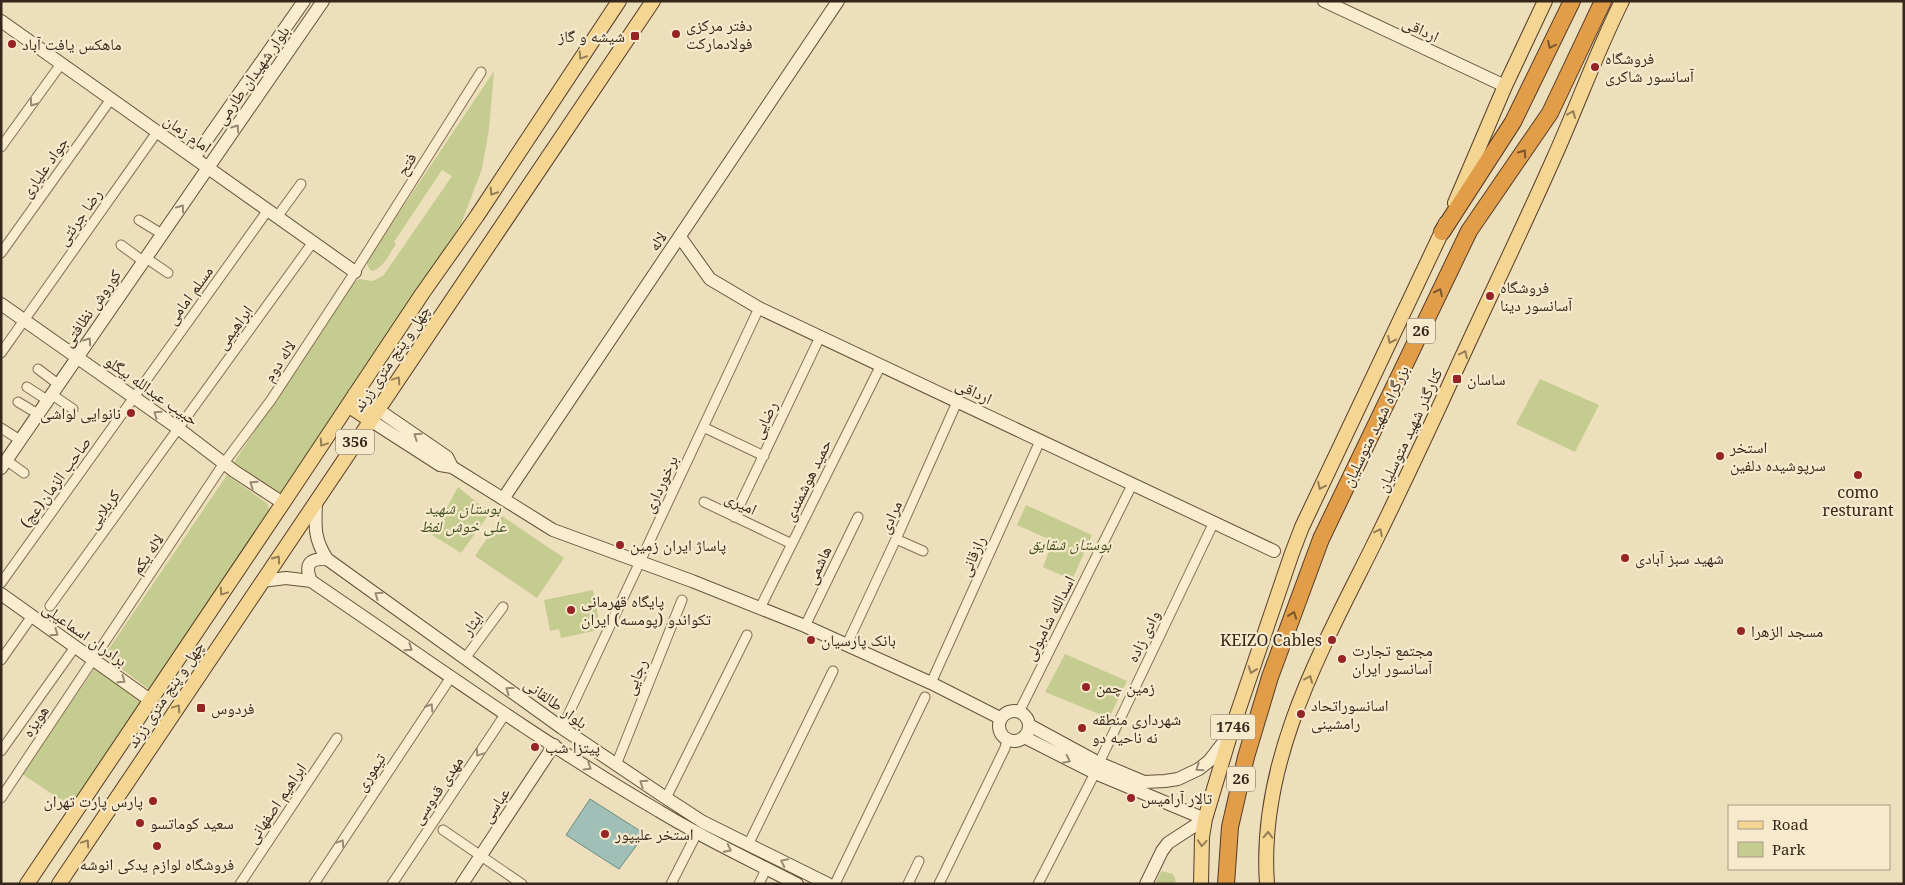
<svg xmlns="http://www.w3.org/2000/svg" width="1905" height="885" font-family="'Noto Serif','Noto Naskh Arabic',serif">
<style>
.green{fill:#c5cc90}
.water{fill:#a0bfb6;stroke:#688d83}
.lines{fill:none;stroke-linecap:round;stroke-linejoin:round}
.street-casing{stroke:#866f55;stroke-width:11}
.secondary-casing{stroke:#675039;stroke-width:14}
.primary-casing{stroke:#533d2a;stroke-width:16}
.highway-casing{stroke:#533d2a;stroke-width:18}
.street{stroke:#f9eccf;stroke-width:9}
.secondary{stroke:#f9eccf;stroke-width:12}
.primary{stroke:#f4d592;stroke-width:14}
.highway{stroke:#e29d49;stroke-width:16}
.oneway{stroke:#7a562d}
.oneway2{stroke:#947e56}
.oneway3{stroke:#978a75}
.poi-dot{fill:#962426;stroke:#f6e9cc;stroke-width:2}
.labels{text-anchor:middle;stroke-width:4.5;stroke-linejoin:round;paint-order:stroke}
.shield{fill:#f6e9cc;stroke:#6f6150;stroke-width:1}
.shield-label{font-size:15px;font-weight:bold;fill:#35271b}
.poi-label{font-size:16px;fill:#35271b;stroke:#f6e9cc;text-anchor:start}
.street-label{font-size:16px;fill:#35271b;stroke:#f6e9cc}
.park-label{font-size:16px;font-style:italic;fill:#465221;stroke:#f6e9cc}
</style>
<rect width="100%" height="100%" fill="#eedfbc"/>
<!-- green -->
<path class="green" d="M 494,71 L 489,129 L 482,169 L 461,224 L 283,492 L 276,493 L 233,464 L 350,285 L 359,279 L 372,281 L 383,276 L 452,176 L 442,170 L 394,242 L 396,244 C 390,253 384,267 373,271 L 370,270 L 366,262 Z
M 1540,379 L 1599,405 L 1575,452 L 1516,424 Z
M 227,475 L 268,504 L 269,511 L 150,690 L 104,656 Z
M 458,487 L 490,513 L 461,553 L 432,535 Z
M 1026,505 L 1092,535 L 1072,580 L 1043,567 L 1053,541 L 1017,525 Z
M 502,516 L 564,558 L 537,598 L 475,556 Z
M 593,590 L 599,620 L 592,622 L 594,631 L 561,638 L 559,629 L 550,631 L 544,600 Z
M 1065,654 L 1127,681 L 1109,718 L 1045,692 Z
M 95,668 L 141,701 L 141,704 L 72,807 L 22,774 Z
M 1161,871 L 1173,874 L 1175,878 L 1176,884 L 1155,884 Z"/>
<!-- water -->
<path class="water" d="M 590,799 L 645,834 L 619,869 L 566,835 Z"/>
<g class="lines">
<!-- street casing -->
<g class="street-casing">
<path id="street" d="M 1,147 L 61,64
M 277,217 L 301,184
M 139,220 L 162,234
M 121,245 L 143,261
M 1,253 L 111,99
M 146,258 L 168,273
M 1,353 L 157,132
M 38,369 L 58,384
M 27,387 L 47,400
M 51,394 L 73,409
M 18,402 L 38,414
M 703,427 L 764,456
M 1,428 L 20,440
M 6,460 L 24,473
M 704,502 L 792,544
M 734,517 L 820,337
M 896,539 L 923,551
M 1,583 L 268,210
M 50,606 L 313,242
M 760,608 L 881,365
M 805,626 L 858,517
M 847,644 L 896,539 L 957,402
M 466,657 L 503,607
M 1,660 L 32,616
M 931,683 L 1040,441
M 1019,712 L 1132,485
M 562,728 L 759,308
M 1,751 L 75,647
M 1099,763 L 1214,522
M 616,765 L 682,600
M 1,798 L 224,463 L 271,400 L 355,272 L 481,72
M 666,798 L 747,635
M 443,830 L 522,884
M 748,845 L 833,671
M 240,884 L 337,738
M 314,884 L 451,677
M 392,884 L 506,713
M 671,884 L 697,833
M 759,884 L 766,869
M 835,884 L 925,697
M 908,884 L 919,861
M 939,884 L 1005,748 L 1007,740
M 1038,884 L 1095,773"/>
</g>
<!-- secondary casing -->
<g class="secondary-casing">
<path id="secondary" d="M 1324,1 L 1505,86
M 1,21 L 355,272
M 194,158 L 304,1
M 680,237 L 710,279 L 759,308 L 1274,551
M 1,304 L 179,429 L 234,471 L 283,503
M 377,409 L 447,457 L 452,467
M 370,420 L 440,465 L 452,467 L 553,530 L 692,581 L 805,626 L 931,683 L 1000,718
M 1,468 L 323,1
M 503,499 L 838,1
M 316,503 C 315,527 314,539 327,559 L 562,728 L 666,798 L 703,822 L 828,884
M 262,581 L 286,578 L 311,581 C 426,659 539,741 659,811 C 703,838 750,860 797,884
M 311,581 C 304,564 310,558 327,559
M 1,594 L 150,700
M999 726a15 15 0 1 1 30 0a15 15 0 1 1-30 0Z
M 1029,725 L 1099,763 L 1144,782 L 1165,781 L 1178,779 L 1199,769 L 1209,761 L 1230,734
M 1024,737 L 1095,773 L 1205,819
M 462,884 L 554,745
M 1146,884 L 1162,851 L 1168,843 L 1205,819"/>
</g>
<!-- primary casing -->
<g class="primary-casing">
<path id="primary" d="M 1455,203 L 1505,86 L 1545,1
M 355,394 L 377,409
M 348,405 L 370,420
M 27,884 L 283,503 L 422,294 L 477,216 L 619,1
M 59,884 L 653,1
M 1201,884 L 1202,837 L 1205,819 L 1231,732 L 1292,553 L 1302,527 L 1446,223
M 1267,884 C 1258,763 1320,652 1372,548 C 1401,489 1429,430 1456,370 C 1488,300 1522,230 1553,160 C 1577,107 1596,53 1622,1"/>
</g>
<!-- highway casing -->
<g class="highway-casing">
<path id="highway" d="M 1442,232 L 1513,122 L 1572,1
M 1226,884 L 1230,827 L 1246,757 L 1270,677 L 1321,539 L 1469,231 L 1550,113 L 1603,1"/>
</g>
<!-- street -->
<use href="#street" class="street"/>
<!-- secondary -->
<use href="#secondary" class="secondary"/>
<!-- primary -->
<use href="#primary" class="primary"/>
<!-- highway -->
<use href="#highway" class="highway"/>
</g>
<!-- one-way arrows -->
<defs><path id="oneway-chevron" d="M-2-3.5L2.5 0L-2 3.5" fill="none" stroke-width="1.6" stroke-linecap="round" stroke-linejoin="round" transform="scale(1.25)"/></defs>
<g class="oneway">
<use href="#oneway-chevron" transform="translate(1551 45) rotate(116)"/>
<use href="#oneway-chevron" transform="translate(1523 153) rotate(-55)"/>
<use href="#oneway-chevron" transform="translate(1439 292) rotate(-64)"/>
<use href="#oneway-chevron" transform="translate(1293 615) rotate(-70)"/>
</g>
<g class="oneway2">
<use href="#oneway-chevron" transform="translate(582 56) rotate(123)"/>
<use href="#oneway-chevron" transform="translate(1572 114) rotate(-67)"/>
<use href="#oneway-chevron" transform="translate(493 192) rotate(123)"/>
<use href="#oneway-chevron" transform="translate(1391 340) rotate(115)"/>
<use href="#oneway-chevron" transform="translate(1464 354) rotate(-65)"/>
<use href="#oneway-chevron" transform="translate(397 380) rotate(-56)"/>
<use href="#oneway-chevron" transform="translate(323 443) rotate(124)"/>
<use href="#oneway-chevron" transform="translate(1321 486) rotate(115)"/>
<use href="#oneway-chevron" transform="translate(1379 532) rotate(-64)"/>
<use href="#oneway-chevron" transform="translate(277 559) rotate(-55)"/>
<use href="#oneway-chevron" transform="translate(223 592) rotate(124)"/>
<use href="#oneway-chevron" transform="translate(1252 670) rotate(109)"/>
<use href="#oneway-chevron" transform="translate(1309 679) rotate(-67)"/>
<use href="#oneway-chevron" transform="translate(177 708) rotate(-56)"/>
<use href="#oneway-chevron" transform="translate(1268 835) rotate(-88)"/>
<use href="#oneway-chevron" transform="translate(86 843) rotate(-56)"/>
<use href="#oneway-chevron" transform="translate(1202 843) rotate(94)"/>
</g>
<g class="oneway3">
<use href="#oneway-chevron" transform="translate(33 103) rotate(126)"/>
<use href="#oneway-chevron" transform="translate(236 128) rotate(-55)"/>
<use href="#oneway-chevron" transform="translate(181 208) rotate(-55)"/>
<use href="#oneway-chevron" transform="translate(88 341) rotate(-55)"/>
<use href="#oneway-chevron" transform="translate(157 414) rotate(-145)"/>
<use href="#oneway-chevron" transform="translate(417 436) rotate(-146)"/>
<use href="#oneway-chevron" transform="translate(253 484) rotate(-145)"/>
<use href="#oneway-chevron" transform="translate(378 595) rotate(-145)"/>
<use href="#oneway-chevron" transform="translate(55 633) rotate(35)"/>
<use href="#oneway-chevron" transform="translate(409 648) rotate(34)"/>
<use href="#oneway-chevron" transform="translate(122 680) rotate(35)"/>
<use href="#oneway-chevron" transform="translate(509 690) rotate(-144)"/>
<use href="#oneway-chevron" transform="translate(430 707) rotate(-57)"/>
<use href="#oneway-chevron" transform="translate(479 753) rotate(124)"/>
<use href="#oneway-chevron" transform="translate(1067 760) rotate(26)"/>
<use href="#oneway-chevron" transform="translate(588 767) rotate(32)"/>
<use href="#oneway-chevron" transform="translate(1199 768) rotate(146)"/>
<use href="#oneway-chevron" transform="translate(643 783) rotate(-146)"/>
<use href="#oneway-chevron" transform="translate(341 843) rotate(-57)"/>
<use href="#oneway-chevron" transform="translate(728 849) rotate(27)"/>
<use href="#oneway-chevron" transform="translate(784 862) rotate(-154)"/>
</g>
<!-- markers -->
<g class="poi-dot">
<circle cx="676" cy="34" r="5"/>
<rect x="630" y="31" width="10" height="10" rx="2.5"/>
<circle cx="12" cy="44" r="5"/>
<circle cx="1595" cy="67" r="5"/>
<circle cx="1490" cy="296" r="5"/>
<rect x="1452" y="374" width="10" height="10" rx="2.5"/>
<circle cx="131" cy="413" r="5"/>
<circle cx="1720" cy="456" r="5"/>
<circle cx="1858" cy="475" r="5"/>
<circle cx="620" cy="545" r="5"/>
<circle cx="1625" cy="558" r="5"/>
<circle cx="571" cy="610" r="5"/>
<circle cx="1741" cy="631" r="5"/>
<circle cx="811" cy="640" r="5"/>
<circle cx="1332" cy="640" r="5"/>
<circle cx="1342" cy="659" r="5"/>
<circle cx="1086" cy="687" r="5"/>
<rect x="196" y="703" width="10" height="10" rx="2.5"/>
<circle cx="1301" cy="714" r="5"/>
<circle cx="1082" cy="728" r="5"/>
<circle cx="535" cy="747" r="5"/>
<circle cx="1131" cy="798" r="5"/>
<circle cx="153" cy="801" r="5"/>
<circle cx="140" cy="823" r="5"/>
<circle cx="605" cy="834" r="5"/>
<circle cx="157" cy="846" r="5"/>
</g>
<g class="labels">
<!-- shield labels -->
<g class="shield">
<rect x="1407" y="318.5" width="28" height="25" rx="4"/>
<rect x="336" y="429.5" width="38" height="25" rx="4"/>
<rect x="1210.5" y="714.5" width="45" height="25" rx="4"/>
<rect x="1227" y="766.5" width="28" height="25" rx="4"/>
</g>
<g class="shield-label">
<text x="1421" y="336">26</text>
<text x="355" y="447">356</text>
<text x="1233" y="732">1746</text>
<text x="1241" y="784">26</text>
</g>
<!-- poi labels -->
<g class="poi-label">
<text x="686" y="31">دفتر مرکزی<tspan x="686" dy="18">فولادمارکت</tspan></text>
<text x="625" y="42" text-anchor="end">شیشه و گاز</text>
<text x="22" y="50">ماهکس یافت آباد</text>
<text x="1605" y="64">فروشگاه<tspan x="1605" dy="18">آسانسور شاکری</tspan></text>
<text x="1500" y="293">فروشگاه<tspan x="1500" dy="18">آسانسور دینا</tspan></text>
<text x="1467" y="385">ساسان</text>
<text x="121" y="419" text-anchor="end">نانوایی لواشی</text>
<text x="1730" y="453">استخر<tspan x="1730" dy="18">سرپوشیده دلفین</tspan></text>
<text x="1858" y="498" text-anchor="middle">como<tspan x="1858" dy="18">resturant</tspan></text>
<text x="630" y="551">پاساژ ایران زمین</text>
<text x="1635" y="564">شهید سبز آبادی</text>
<text x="581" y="607">پایگاه قهرمانی<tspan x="581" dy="18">تکواندو (پومسه) ایران</tspan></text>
<text x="1751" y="637">مسجد الزهرا</text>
<text x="821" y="646">بانک پارسیان</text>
<text x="1322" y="646" text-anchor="end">KEIZO Cables</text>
<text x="1352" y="656">مجتمع تجارت<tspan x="1352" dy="18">آسانسور ایران</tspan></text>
<text x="1096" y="693">زمین چمن</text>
<text x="1311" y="711">اسانسوراتحاد<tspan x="1311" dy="18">رامشینی</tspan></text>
<text x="211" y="714">فردوس</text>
<text x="1092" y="725">شهرداری منطقه<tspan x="1092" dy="18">نه ناحیه دو</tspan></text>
<text x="545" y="753">پیتزا شب</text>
<text x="1141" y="804">تالار آرامیس</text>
<text x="143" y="807" text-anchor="end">پارس پارت تهران</text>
<text x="150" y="829">سعید کوماتسو</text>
<text x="615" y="840">استخر علیپور</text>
<text x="157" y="870" text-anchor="middle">فروشگاه لوازم یدکی انوشه</text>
</g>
<!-- street labels -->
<g class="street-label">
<text transform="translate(1421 29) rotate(25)" y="6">ارداقی</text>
<text transform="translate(252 75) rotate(-55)" y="6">بلوار شهیدان طارمی</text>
<text transform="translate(188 133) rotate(35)" y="6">امام زمان</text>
<text transform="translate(406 164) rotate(-58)" y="6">فتح</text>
<text transform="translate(44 167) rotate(-55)" y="6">جواد علیاری</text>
<text transform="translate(79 217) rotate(-55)" y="6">رضا جرئتی</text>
<text transform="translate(657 241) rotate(-56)" y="6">لاله</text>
<text transform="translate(189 295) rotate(-54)" y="6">مسلم امامی</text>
<text transform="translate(91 308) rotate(-55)" y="6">کوروش نظافتی</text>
<text transform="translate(234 327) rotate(-54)" y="6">ابراهیمی</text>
<text transform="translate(391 358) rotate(-56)" y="6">چهل و پنج متری زرند</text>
<text transform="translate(279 361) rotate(-57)" y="6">لاله دوم</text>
<text transform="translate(152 390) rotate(35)" y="6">حبیب عبدالله بیگلو</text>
<text transform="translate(974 391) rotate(25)" y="6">ارداقی</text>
<text transform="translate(764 420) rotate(-65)" y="6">رضایی</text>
<text transform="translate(1375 426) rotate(-64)" y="6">بزرگراه شهید متوسلیان</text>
<text transform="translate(1409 430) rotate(-65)" y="6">کنارگذر شهید متوسلیان</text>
<text transform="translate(807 480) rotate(-64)" y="6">حمید هوشمندی</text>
<text transform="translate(55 482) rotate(-54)" y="6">صاحب الزمان(عج)</text>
<text transform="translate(660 484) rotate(-65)" y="6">برخورداری</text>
<text transform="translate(741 503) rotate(25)" y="6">امیری</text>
<text transform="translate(103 509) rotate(-54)" y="6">کربلایی</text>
<text transform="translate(890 517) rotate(-66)" y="6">مرادی</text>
<text transform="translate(147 554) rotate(-56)" y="6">لاله یکم</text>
<text transform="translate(972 556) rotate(-66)" y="6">رازقانی</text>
<text transform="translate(818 565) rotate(-65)" y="6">هاشمی</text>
<text transform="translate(1049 618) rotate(-63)" y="6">اسدالله شامبولی</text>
<text transform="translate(472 623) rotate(-54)" y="6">ایثار</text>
<text transform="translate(85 634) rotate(35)" y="6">برادران اسماعیلی</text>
<text transform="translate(1143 636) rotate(-64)" y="6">وادی زاده</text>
<text transform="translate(635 677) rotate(-68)" y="6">رجایی</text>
<text transform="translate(165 694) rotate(-56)" y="6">چهل و پنج متری زرند</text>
<text transform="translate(556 703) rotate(36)" y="6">بلوار طالقانی</text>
<text transform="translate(35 721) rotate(-56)" y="6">هویزه</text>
<text transform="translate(370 772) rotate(-57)" y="6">تیموری</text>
<text transform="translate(437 790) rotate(-56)" y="6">مهدی قدوسی</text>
<text transform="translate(276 803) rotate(-56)" y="6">ابراهیم اصفهانی</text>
<text transform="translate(495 805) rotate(-57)" y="6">عباسی</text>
</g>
<!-- park labels -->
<g class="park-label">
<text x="463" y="514">بوستان شهید<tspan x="463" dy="18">علی خوش لفظ</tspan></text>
<text x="1070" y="550">بوستان شقایق</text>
</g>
</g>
<!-- border -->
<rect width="1905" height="885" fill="none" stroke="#35271b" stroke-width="5"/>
<!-- legend -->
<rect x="1728" y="805" width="162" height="65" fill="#f6e9cc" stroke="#a99b85"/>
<rect x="1738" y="821" width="25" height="8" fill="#f4d592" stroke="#a99b85"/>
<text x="1772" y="830" font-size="15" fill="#35271b">Road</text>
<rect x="1738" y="842" width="25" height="15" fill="#c5cc90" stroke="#a99b85"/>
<text x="1772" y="855" font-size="15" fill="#35271b">Park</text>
</svg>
